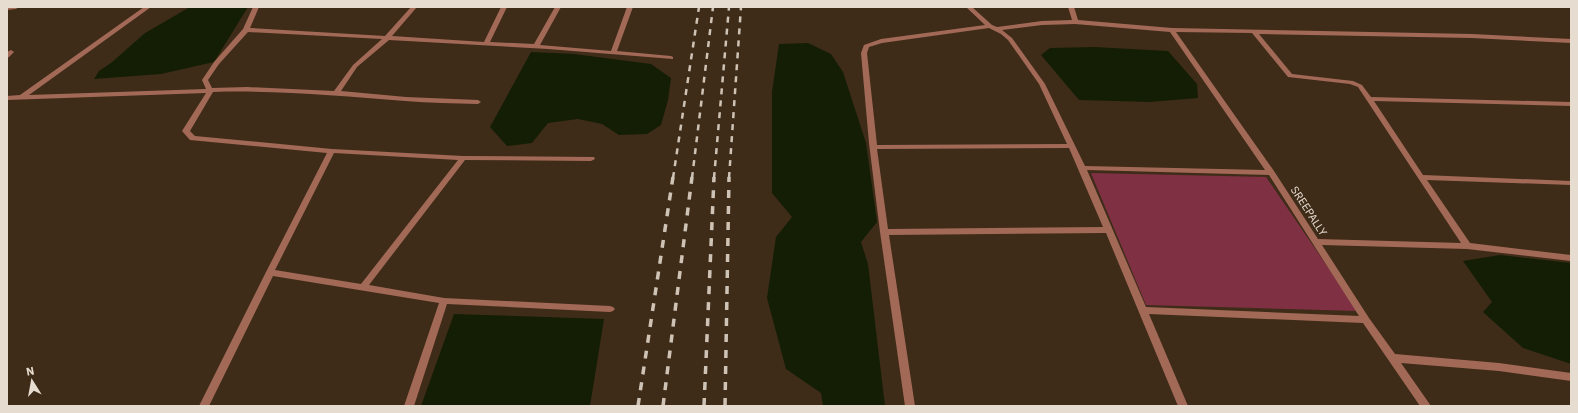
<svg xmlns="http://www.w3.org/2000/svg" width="1578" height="413" font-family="'IBM Plex Sans',sans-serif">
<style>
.green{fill:#7f3143}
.water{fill:#141e04}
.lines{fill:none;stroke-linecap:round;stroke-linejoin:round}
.street{fill:#a36957;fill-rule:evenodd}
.rail-far1{stroke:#cfc3b6;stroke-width:2.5;stroke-dasharray:6 6;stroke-linecap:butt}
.rail{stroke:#cfc3b6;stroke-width:3.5;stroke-dasharray:8 8;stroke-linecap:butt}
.labels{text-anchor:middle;stroke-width:3;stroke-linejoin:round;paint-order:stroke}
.street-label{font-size:11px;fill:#e7dcd0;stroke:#3e2c19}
</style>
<rect width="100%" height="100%" fill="#3e2c19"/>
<!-- green -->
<path class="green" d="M 1091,173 L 1266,177 L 1358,311 L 1146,305 Z"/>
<!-- water -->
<path class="water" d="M 190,7 L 248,7 L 214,62 L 161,74 L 94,79 L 99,71 L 111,63 L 145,33 Z
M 808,43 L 831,54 L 843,72 L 866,143 L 877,222 L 861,242 L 868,264 L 885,406 L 823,406 L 821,393 L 786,369 L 767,298 L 776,237 L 792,217 L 772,193 L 772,92 L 779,44 Z
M 1094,47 L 1168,51 L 1197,84 L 1198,98 L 1150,102 L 1079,100 L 1041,55 L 1050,48 Z
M 531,52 L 574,54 L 651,64 L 671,78 L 668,100 L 661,125 L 647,134 L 619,135 L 602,124 L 578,119 L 548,123 L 532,143 L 507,146 L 490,127 Z
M 1500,255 L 1571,263 L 1571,364 L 1523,348 L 1483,312 L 1492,302 L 1463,261 Z
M 454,314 L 604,319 L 590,406 L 421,406 Z"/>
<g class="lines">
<!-- street -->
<path class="street" d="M 7,7 L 19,7 L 16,9 L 7,10 Z
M 144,7 L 151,7 L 29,95 L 206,89 L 202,80 L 214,62 L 243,29 L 253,7 L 259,7 L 250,28 L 385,36 L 411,7 L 417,7 L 392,36 L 484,42 L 501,7 L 507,7 L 490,42 L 534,44 L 555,7 L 561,7 L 540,45 L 611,51 L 627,7 L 633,7 L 617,51 L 671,56 L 673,57 L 673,59 L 548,49 L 389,40 L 357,67 L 341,91 L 406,97 L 478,100 L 481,102 L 478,104 C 454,103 429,103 405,101 C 341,96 277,90 213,92 L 190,131 L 195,136 L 332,149 L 463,156 L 594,157 L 595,159 L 591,161 L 465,160 L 369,285 L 444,298 L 610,306 L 613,307 L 615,309 L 613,311 L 610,312 L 447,304 L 414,406 L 404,406 L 439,303 L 273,276 L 209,406 L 199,406 L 266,272 L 327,153 L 190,140 L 182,131 L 206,93 L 7,100 L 7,96 L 20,95 ZM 248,32 L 382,39 L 353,65 L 334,91 L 247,87 L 212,88 L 208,80 L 219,64 ZM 334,153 L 458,160 L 361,284 L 275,270 Z
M 966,7 L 972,7 L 992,25 L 997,27 L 1042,21 L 1072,20 L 1068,7 L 1074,7 L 1078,20 L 1172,28 L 1472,34 L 1571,39 L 1571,43 L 1472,38 L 1259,34 L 1292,74 L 1353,81 L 1362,85 L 1371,97 L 1571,102 L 1571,106 L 1374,101 L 1423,175 L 1571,181 L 1571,185 L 1427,180 L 1470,243 L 1571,255 L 1571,261 L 1467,249 L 1322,245 L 1369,318 L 1395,354 L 1499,363 L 1571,373 L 1571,381 L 1499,371 L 1401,363 L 1431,406 L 1420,406 L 1363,323 L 1149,314 L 1188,406 L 1178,406 L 1106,233 L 889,235 L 915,406 L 905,406 L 880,232 L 869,143 L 861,53 L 864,45 L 881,39 L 985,25 ZM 1075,24 L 1170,32 L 1265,170 L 1085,166 L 1045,84 L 1012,38 L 1002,30 L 1042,25 ZM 989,28 L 1001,34 L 1008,40 L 1039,84 L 1067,144 L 877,145 L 867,53 L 869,47 L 882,43 ZM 1176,32 L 1252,33 L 1288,77 L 1350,84 L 1358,87 L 1461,243 L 1318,239 L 1274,171 ZM 1069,148 L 1103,227 L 888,229 L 877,149 ZM 1087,170 L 1269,175 L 1359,316 L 1146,307 Z
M 11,50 L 14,52 L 9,57 L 7,58 L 7,52 Z"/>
<!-- rail-far1 -->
<path class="rail-far1" d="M 673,178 L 699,7
M 692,178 L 713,7
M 714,178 L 729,7
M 729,178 L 741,7"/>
<!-- rail -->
<path class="rail" d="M 638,406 L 673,177
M 663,406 L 692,177
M 704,406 L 714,177
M 725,406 L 729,177"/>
</g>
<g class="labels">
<!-- street labels -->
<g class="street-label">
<text transform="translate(1309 211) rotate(57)" y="4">SREEPALLY</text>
</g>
</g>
<!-- border -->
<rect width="1578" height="413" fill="none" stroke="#e7dcd0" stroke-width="16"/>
<!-- north arrow -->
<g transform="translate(32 381) rotate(349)" stroke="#3e2c19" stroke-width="3" paint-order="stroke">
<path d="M0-3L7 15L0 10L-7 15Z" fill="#e7dcd0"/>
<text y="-6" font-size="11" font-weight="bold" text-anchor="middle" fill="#e7dcd0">N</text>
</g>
</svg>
